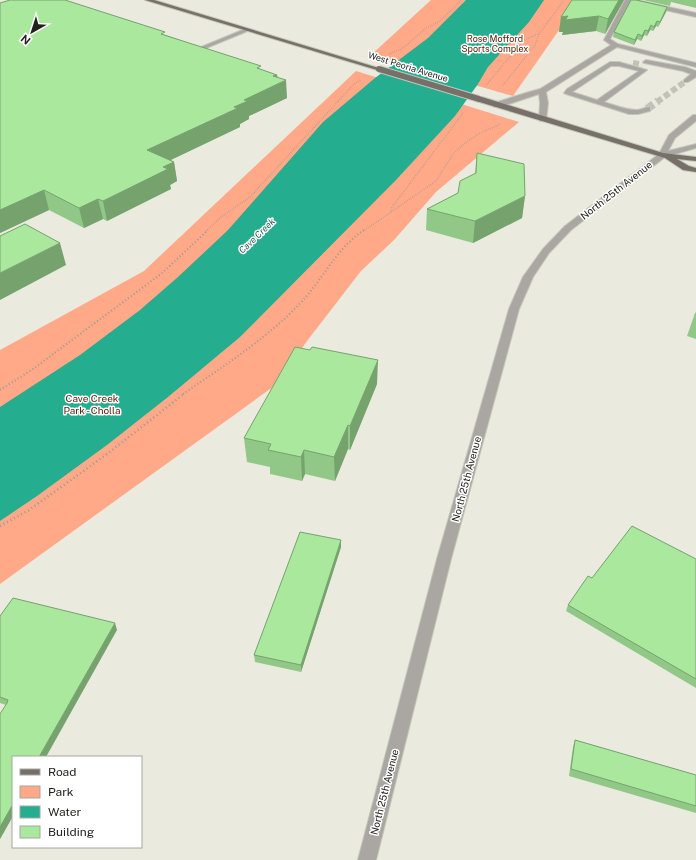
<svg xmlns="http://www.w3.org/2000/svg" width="696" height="860" font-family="'Public Sans',sans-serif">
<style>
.green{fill:#ffa988}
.water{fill:#25ad8f}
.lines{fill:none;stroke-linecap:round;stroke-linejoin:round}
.minor-tunnel-far1{stroke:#c2c2b7;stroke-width:6;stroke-dasharray:6 3;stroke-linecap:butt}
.minor-tunnel{stroke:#c2c2b7;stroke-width:8;stroke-dasharray:8 4;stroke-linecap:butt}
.minor-casing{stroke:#c6c6bb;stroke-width:2}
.major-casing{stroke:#c6c6bb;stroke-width:2}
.path-far2{stroke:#98988f;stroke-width:1.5;stroke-dasharray:0.5 1.5;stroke-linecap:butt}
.path-far1{stroke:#98988f;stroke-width:2;stroke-dasharray:1 2.5;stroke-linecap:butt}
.path{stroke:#98988f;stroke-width:2.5;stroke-dasharray:1 3;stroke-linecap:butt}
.minor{fill:#aaa7a3;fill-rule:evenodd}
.major{fill:#767069;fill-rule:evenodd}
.major-bridge-casing{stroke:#c6c6bb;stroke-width:8;stroke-linecap:butt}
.major-bridge{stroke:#767069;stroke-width:6}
.wall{fill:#91c887}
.shaded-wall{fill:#76a26e}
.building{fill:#a9e89d;stroke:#76a26e}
.labels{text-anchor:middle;stroke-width:3;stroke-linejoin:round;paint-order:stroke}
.far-park-label{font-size:9px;fill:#582007;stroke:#fff}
.far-street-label{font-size:9px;fill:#21211c;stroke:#fff}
.far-water-label{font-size:9px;font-style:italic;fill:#295c4e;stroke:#fff}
.street-label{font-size:10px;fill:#21211c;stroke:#fff}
.park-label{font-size:10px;fill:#582007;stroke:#fff}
</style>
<rect width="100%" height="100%" fill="#eaeade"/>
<!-- green -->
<path class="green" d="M 431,0 L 580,0 L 513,96 L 371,55 Z
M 356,71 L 519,122 L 436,192 L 394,240 L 361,271 L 307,341 L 277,384 L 0,584 L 0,350 L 144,271 Z"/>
<!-- water -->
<path class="water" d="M 466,0 L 544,0 L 529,22 L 488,67 L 478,84 L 455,116 L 396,180 L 240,337 L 168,397 L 107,445 L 37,496 L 0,521 L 0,407 L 80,355 L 140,310 L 178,277 L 228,230 L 323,122 L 375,78 L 428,38 Z"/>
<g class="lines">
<!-- minor-tunnel-far1 -->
<path class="minor-tunnel-far1" d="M 633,63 L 642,65
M 657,102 L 686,81"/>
<!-- minor-tunnel -->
<path class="minor-tunnel" d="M 647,109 L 658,101"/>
<!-- minor casing -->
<g class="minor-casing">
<path id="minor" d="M 625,0 L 636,0 L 696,13 L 696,17 L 630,2 L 610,39 L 618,44 L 696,63 L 696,67 L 617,47 L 546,92 L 548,103 L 546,121 L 540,121 L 539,119 L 540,103 L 539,94 L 500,107 L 494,107 L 494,103 L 529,92 L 540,89 L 611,45 L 604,40 Z
M 245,29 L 250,30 L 199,51 L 194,50 Z
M 646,60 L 685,67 L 696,71 L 696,77 L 688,82 L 684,82 L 684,80 L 691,74 L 683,71 L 644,63 L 643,62 Z
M 610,62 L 619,62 L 647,70 L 604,102 C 614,105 626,110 637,110 C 642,110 645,107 650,107 L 650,111 L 638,114 L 629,114 L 566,94 L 564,93 L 567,89 ZM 611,66 L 619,66 L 639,71 L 597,100 L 572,92 Z
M 693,115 L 696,115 L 696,121 L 675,138 L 668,151 L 696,144 L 696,148 L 665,157 L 571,230 L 549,253 L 533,277 L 519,309 L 451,559 L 376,860 L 358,860 L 437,559 L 509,309 L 523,277 L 543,249 L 565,226 L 659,154 L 669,135 Z"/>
</g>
<!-- major casing -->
<g class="major-casing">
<path id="major" d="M 145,0 L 154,0 L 382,69 L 377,70 Z
M 476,97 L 482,97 L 663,153 L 696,157 L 696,161 L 677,159 L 689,166 L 696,168 L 696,172 L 683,170 L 665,158 L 476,101 Z"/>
</g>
<!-- path-far2 -->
<path class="path-far2" d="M 389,54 L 403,48 L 425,29 L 440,21 L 462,0
M 487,84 L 524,40 L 540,33 L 564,0
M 503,85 L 535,45 L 539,34
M 391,212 L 436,181 L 453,154 L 465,143 L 480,133 L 501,124
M 206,231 L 221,217 L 250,197 L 354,84 L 361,80
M 363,231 L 390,213 L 392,207 L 464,112"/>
<!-- path-far1 -->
<path class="path-far1" d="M 0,390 L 33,369 L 161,274 L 208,230
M 183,394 C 225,365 271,336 305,298 C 325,275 338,247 364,230"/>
<!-- path -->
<path class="path" d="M 0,526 L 29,510 L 107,454 L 185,393"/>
<!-- minor -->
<use href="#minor" class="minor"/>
<!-- major -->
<use href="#major" class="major"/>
<!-- major-bridge casing -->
<g class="major-bridge-casing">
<path id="major-bridge" d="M 379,69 L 479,99"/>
</g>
<!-- major-bridge -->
<use href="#major-bridge" class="major-bridge"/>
</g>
<!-- wall -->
<path class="wall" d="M 624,0 L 605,34 L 596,31 L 562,35 L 563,32 L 559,32 L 561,17 Z
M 643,0 L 696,0 L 696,8 L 671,2 L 670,6 Z
M 0,3 L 166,35 L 277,75 L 278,78 L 287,98 L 249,116 L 249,119 L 240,124 L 240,127 L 170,160 L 174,162 L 177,181 L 170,185 L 171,189 L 107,221 L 103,219 L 84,228 L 49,210 L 0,233 Z
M 667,7 L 666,12 L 658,27 L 656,26 L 653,31 L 650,30 L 647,36 L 644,35 L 641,41 L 637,39 L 634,45 L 613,37 L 614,32 Z
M 477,153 L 525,196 L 522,218 L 473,243 L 426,230 L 427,209 L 458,193 L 475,174 Z
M 696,312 L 696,339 L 687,336 L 695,313 Z
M 377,384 L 350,450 L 348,449 L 335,481 L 305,474 L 302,481 L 270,474 L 270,467 L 247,462 L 244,438 Z
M 341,547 L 301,672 L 255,662 L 254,655 Z
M 696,559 L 696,688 L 566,611 L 568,605 L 592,578 Z
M 0,616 L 117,630 L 13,757 L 13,816 L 0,839 L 6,705 L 0,703 Z
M 575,740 L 696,775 L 696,813 L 569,776 L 573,747 Z"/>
<!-- shaded-wall -->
<path class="shaded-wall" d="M 619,0 L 624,0 L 605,34 L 608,19 Z
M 667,7 L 666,12 L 658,27 L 660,22 Z
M 568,16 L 599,16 L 596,31 L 562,35 L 563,32 L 559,32 L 561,17 Z
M 657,21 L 656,26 L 653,31 L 654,27 Z
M 651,25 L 650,30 L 647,36 L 648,31 Z
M 645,30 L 644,35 L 641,41 L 642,36 Z
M 638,34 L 637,39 L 634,45 L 635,40 Z
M 277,75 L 278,84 L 286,80 L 287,98 L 249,116 L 249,119 L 240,124 L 240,127 L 150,170 L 147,150 L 244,100 L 273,76 Z
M 174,162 L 177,181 L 170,185 L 171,189 L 107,221 L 103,201 L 163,167 Z
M 44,190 L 49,210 L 0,233 L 0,210 Z
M 525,196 L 522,218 L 473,243 L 475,221 Z
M 98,199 L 103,219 L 84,228 L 79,208 Z
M 60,243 L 66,265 L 0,300 L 0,273 Z
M 378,360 L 377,384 L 350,450 L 350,426 Z
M 348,425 L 348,449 L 335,481 L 334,457 Z
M 304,450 L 305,474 L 302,481 L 301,457 Z
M 341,540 L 341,547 L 301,672 L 301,665 Z
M 115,623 L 117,630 L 46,757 L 39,757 Z
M 13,804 L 13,816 L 0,839 L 0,827 Z"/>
<!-- building -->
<path class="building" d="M 10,0 L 65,0 L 165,32 L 161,34 L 261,66 L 257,68 L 277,75 L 273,76 L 286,80 L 244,100 L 248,101 L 234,107 L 238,108 L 147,150 L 174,162 L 163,167 L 168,169 L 103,201 L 98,199 L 79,208 L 44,190 L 0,210 L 0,3 Z
M 572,0 L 619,0 L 608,19 L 599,16 L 565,20 L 568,16 L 561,17 Z
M 631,0 L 636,0 L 667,7 L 660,22 L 657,21 L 654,27 L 651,25 L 648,31 L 645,30 L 642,36 L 638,34 L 635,40 L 614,32 Z
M 477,153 L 524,164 L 525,196 L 475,221 L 427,209 L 458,193 L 460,181 L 476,173 Z
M 25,224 L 60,243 L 0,273 L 0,236 Z
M 295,347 L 310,350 L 312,347 L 378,360 L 350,426 L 348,425 L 334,457 L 304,450 L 301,457 L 268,450 L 271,444 L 244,438 Z
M 632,526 L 696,559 L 696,679 L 568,605 L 588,576 L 592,578 Z
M 300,532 L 341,540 L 301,665 L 254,655 Z
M 13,598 L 115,623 L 39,757 L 13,757 L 13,804 L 0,827 L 0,714 L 7,703 L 8,700 L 0,697 L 0,616 Z
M 575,740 L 696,775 L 696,806 L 571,769 Z"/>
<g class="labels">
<!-- far-park labels -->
<g class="far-park-label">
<text x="495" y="42">Rose Mofford<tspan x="495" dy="10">Sports Complex</tspan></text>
</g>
<!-- far-street labels -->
<g class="far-street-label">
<text transform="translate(408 67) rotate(17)" y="3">West Peoria Avenue</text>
</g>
<!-- far-water labels -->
<g class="far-water-label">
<text transform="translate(257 236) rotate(-44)" y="3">Cave Creek</text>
</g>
<!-- street labels -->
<g class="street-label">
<text transform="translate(616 190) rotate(-38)" y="4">North 25th Avenue</text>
<text transform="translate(466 479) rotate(-75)" y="4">North 25th Avenue</text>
<text transform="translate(384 792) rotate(-76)" y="4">North 25th Avenue</text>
</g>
<!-- park labels -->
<g class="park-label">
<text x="92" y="402">Cave Creek<tspan x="92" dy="12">Park - Cholla</tspan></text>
</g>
</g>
<!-- legend -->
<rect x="12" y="756" width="130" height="92" fill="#ffffff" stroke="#a6a6a4"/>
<rect x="20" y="769" width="20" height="6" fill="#767069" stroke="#a6a6a4"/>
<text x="48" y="776" font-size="12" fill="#21211c">Road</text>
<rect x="20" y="786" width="20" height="12" fill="#ffa988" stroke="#a6a6a4"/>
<text x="48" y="796" font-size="12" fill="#21211c">Park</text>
<rect x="20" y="806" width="20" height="12" fill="#25ad8f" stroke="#a6a6a4"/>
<text x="48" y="816" font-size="12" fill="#21211c">Water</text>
<rect x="20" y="826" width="20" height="12" fill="#a9e89d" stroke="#a6a6a4"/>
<text x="48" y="836" font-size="12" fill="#21211c">Building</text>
<!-- north arrow -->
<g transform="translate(32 32) rotate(219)" stroke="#ffffff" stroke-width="3" paint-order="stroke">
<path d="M0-3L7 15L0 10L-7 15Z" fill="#21211c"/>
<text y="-6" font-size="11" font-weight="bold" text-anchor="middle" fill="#21211c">N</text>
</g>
</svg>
